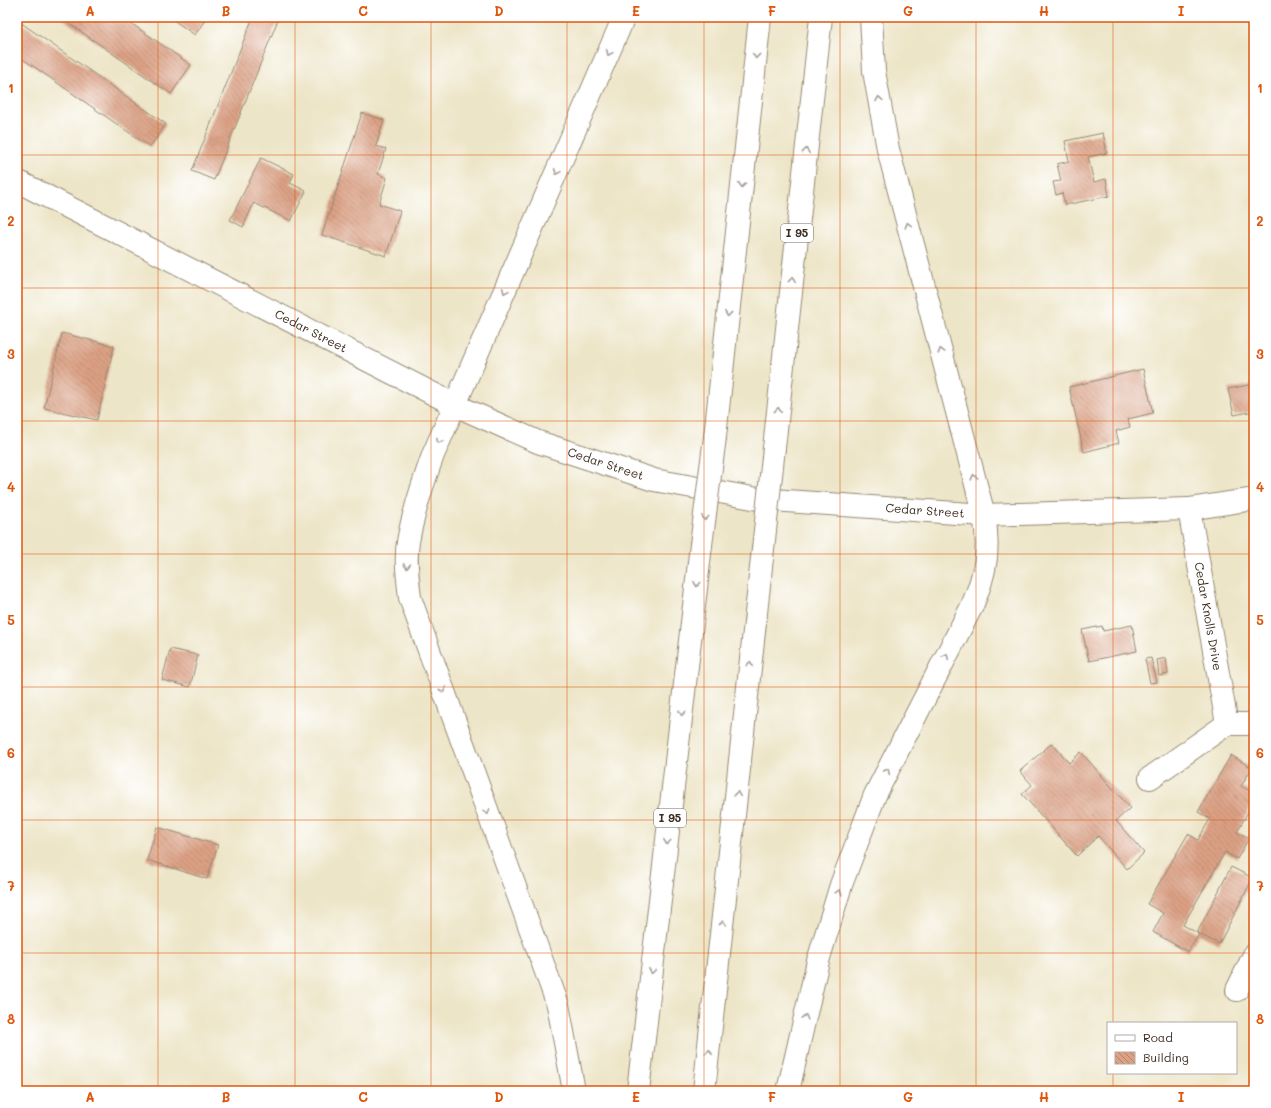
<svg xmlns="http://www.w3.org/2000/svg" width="1271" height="1108" font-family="Mali,sans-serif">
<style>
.building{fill:url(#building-back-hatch)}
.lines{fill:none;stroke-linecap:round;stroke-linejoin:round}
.street-casing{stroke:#948872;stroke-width:24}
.secondary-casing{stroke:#948872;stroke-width:24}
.primary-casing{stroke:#948872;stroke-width:24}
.highway-casing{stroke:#948872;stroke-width:24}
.street{stroke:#fff;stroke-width:22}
.secondary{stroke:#fff;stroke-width:22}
.primary{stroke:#fff;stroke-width:22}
.highway{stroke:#fff;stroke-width:22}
.highway-bridge-casing{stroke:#948872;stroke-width:24;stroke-linecap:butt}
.highway-bridge{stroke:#fff;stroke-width:22}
.oneway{stroke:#a79f9a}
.grid{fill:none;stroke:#df570d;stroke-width:1;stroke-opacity:0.55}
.labels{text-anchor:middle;stroke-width:3.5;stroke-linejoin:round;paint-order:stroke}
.shield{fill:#fff;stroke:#766a62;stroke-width:1}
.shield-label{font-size:11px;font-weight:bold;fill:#3b2a1e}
.street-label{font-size:12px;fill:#3b2a1e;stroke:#fff}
.neatline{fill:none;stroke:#df570d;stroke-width:1.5}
.grid-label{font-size:13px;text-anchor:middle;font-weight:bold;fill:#df570d}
</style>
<defs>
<pattern id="building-back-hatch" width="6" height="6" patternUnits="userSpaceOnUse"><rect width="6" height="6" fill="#dca185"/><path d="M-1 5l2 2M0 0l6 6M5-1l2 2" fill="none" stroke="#b4836c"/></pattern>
</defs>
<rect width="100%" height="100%" fill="#fff"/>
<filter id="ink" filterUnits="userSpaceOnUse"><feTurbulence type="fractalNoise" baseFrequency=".025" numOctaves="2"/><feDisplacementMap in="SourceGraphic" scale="8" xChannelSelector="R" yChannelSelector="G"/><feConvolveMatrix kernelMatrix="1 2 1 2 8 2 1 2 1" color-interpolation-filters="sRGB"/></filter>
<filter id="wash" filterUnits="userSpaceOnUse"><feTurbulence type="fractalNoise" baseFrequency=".012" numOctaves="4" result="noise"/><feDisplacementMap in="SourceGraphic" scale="16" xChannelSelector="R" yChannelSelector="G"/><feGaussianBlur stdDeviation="0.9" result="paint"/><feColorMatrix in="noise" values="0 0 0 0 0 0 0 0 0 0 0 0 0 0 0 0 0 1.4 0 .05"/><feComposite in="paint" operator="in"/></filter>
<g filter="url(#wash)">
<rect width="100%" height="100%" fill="#ede5c7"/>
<g id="blocks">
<!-- building -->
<path class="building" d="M 60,17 L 122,17 L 191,65 L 171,94 Z
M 169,17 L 207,17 L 195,35 Z
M 253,17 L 279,17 L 214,180 L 192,171 Z
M 17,20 L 166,124 L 150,147 L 17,55 Z
M 362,113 L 384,120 L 376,146 L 386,149 L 378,174 L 387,178 L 379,204 L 400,211 L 386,256 L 322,235 Z
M 1103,133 L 1107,153 L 1088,157 L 1094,182 L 1106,179 L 1109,196 L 1065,205 L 1062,193 L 1056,195 L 1053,182 L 1061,181 L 1057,164 L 1069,161 L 1065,141 Z
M 261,158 L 294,174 L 290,183 L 306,191 L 291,221 L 254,203 L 243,227 L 230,220 Z
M 62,333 L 114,346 L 97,420 L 44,408 Z
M 1143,369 L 1153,413 L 1128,419 L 1130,427 L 1116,431 L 1119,443 L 1084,452 L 1069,387 Z
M 1254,384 L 1254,411 L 1234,415 L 1228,389 Z
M 1132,625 L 1137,651 L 1089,661 L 1082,630 L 1102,626 L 1103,631 Z
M 170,649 L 198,655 L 190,687 L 162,680 Z
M 1151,658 L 1157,682 L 1150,683 L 1145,659 Z
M 1166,658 L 1168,674 L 1159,676 L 1157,660 Z
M 1052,743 L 1069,763 L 1081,752 L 1130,808 L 1116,821 L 1144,853 L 1127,869 L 1098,836 L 1077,856 L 1022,794 L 1032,785 L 1020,771 Z
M 1231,755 L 1252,768 L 1241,786 L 1254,793 L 1254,801 L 1237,832 L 1249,838 L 1237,859 L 1225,852 L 1183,925 L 1199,934 L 1188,952 L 1153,932 L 1163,913 L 1147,904 L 1188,834 L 1198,840 L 1210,819 L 1198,812 Z
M 157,827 L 218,845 L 207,879 L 147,860 Z
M 1231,867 L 1253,878 L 1219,944 L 1197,933 Z"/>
</g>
</g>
<g filter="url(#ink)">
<use href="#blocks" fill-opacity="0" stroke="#948872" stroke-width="1"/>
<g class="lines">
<!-- street casing -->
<g class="street-casing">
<g id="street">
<path id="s1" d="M 1189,509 L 1227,724 L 1254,724"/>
<path d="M 1150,778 L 1227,724"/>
<path d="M 1237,990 L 1254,955"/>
</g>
</g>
<!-- secondary casing -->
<g class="secondary-casing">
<g id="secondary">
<path id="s2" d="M 17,181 L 455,405"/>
</g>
</g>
<!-- primary casing -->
<g class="primary-casing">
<g id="primary">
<path id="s3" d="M 455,405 L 538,442 L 654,480 L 758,499 L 984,515 L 1189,509 L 1254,499"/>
</g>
</g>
<!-- highway casing -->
<g class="highway-casing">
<path id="highway" d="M 715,437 L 760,17
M 774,448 L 821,17
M 574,1091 L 558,1005 L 410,598 C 408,579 405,561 408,542 C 413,512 423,483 433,455 L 624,17
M 638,1091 L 701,545
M 704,1091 L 762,558
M 788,1091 L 818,961 L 841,885 L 875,795 L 972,606 C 986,573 990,550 984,515 L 888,149 L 874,71 L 871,17"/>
</g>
<!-- street -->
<use href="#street" class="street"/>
<!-- secondary -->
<use href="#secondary" class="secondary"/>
<!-- primary -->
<use href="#primary" class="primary"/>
<!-- highway -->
<use href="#highway" class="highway"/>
<!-- highway-bridge casing -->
<g class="highway-bridge-casing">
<path id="highway-bridge" d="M 701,545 L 715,437
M 762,558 L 774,448"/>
</g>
<!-- highway-bridge -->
<use href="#highway-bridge" class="highway-bridge"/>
</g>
<!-- one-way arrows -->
<defs><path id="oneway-chevron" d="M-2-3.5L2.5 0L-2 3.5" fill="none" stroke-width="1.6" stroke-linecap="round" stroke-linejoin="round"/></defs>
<g class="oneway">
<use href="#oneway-chevron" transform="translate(609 53) rotate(114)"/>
<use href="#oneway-chevron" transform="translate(756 56) rotate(96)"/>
<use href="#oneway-chevron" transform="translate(879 99) rotate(-100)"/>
<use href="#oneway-chevron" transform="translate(806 151) rotate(-84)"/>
<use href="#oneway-chevron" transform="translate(557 172) rotate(114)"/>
<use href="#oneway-chevron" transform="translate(742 185) rotate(96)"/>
<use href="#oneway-chevron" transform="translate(908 225) rotate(-105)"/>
<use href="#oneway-chevron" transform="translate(792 280) rotate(-84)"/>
<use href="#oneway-chevron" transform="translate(505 291) rotate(114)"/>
<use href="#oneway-chevron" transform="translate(728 314) rotate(96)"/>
<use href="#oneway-chevron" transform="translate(941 351) rotate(-105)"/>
<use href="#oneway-chevron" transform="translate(778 410) rotate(-84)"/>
<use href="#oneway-chevron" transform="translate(439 441) rotate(114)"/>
<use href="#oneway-chevron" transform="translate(974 477) rotate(-105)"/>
<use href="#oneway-chevron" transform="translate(705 518) rotate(97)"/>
<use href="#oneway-chevron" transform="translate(407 566) rotate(91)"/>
<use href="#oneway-chevron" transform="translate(697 584) rotate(97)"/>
<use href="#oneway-chevron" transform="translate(946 656) rotate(-63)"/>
<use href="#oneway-chevron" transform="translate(750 664) rotate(-84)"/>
<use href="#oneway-chevron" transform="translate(443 690) rotate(70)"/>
<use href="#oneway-chevron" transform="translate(682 713) rotate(97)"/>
<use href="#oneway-chevron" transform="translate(887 771) rotate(-63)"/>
<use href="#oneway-chevron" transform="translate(737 794) rotate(-84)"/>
<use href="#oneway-chevron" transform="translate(487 812) rotate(70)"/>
<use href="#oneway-chevron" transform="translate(667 842) rotate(97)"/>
<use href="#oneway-chevron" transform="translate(839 892) rotate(-73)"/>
<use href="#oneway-chevron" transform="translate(723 923) rotate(-84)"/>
<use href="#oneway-chevron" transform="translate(652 971) rotate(97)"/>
<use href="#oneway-chevron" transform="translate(805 1017) rotate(-76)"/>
<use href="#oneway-chevron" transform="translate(709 1052) rotate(-84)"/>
</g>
</g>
<!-- grid -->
<path class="grid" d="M 158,17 L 158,1091M 295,17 L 295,1091M 431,17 L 431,1091M 567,17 L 567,1091M 704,17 L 704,1091M 840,17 L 840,1091M 976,17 L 976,1091M 1113,17 L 1113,1023M 17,155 L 1254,155M 17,288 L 1254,288M 17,421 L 1254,421M 17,554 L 1254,554M 17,687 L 1254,687M 17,820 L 1254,820M 17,953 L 1254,953M 1113,1073 L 1113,1091"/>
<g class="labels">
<!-- shield labels -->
<g class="shield">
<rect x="781" y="224" width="32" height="18" rx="3"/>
<rect x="654" y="809" width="32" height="18" rx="3"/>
</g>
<g class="shield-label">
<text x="797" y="237">I 95</text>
<text x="670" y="822">I 95</text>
</g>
<!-- street labels -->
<g class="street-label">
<text dy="4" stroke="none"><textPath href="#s2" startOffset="330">Cedar Street</textPath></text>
<text dy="4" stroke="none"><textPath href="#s3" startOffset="162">Cedar Street</textPath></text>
<text dy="4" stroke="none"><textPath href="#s3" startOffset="486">Cedar Street</textPath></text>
<text dy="4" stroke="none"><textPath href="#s1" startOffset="109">Cedar Knolls Drive</textPath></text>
</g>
</g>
<!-- margin -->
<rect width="1271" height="1108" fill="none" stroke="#fff" stroke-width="44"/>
<!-- legend -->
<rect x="1107" y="1022" width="130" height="52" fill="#ffffff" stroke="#b1aaa5"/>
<rect x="1115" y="1035" width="20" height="6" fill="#ffffff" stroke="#b1aaa5"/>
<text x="1143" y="1042" font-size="12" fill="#3b2a1e">Road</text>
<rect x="1115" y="1052" width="20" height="12" fill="url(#building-back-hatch)" stroke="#b1aaa5"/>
<text x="1143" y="1062" font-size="12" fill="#3b2a1e">Building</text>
<rect x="22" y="22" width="1227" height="1064" class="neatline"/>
<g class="grid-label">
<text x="90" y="16">A</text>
<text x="226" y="16">B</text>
<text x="363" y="16">C</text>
<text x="499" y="16">D</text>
<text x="636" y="16">E</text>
<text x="772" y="16">F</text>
<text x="908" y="16">G</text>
<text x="1044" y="16">H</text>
<text x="1181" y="16">I</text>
<text x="11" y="93">1</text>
<text x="1260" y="93">1</text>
<text x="11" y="226">2</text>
<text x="1260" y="226">2</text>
<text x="11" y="359">3</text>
<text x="1260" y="359">3</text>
<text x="11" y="492">4</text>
<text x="1260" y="492">4</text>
<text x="11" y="625">5</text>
<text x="1260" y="625">5</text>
<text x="11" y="758">6</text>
<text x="1260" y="758">6</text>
<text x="11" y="891">7</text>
<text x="1260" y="891">7</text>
<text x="11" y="1024">8</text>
<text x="1260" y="1024">8</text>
<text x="90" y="1102">A</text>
<text x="226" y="1102">B</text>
<text x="363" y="1102">C</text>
<text x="499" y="1102">D</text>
<text x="636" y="1102">E</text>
<text x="772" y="1102">F</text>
<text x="908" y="1102">G</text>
<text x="1044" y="1102">H</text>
<text x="1181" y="1102">I</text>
</g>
</svg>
